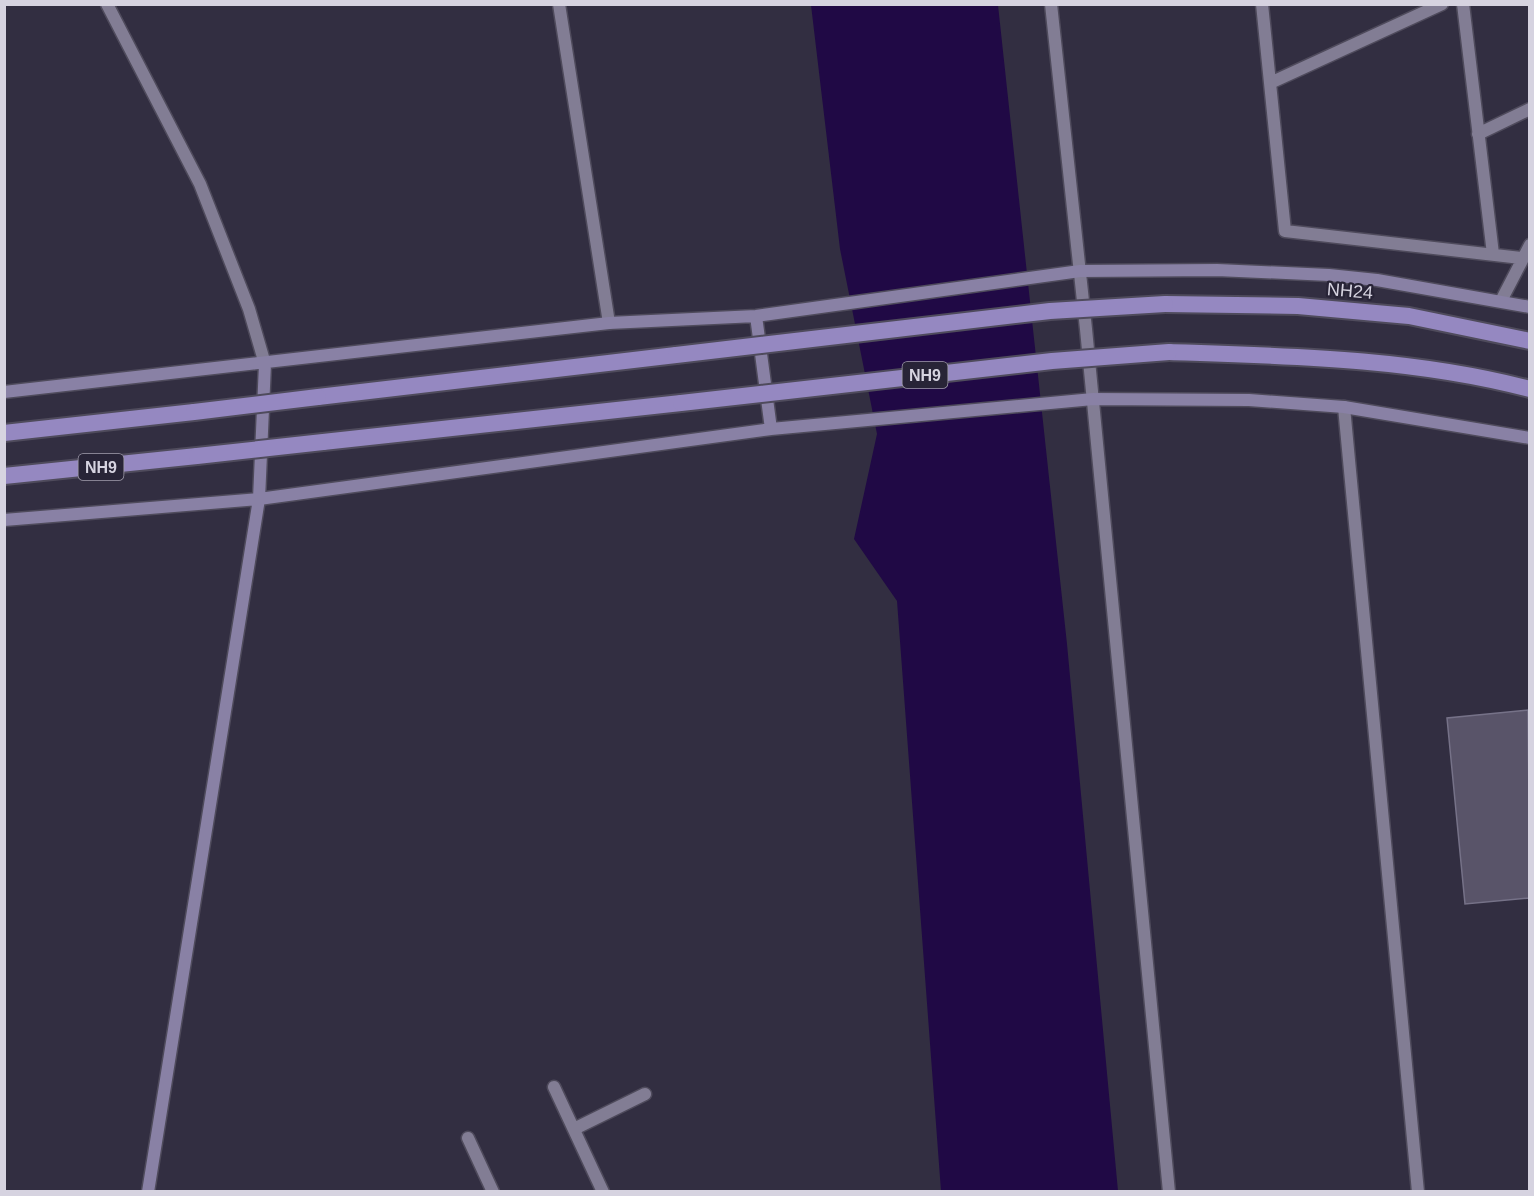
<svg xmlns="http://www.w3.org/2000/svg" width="1534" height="1196" font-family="Helvetica,sans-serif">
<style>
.water{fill:#200945}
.building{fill:#595469;stroke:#767288;stroke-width:1.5}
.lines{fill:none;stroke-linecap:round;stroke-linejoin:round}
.minor-casing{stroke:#4f4b5c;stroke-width:15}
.secondary-casing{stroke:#4f4b5c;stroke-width:15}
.trunk-casing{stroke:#4f4b5c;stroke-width:20}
.minor{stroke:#827d94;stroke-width:12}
.secondary{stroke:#8981a5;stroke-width:12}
.trunk{stroke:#9588c1;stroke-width:16}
.trunk-bridge-casing{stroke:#4f4b5c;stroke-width:20;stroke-linecap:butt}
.trunk-bridge{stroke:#9588c1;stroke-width:16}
.labels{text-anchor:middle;stroke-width:4.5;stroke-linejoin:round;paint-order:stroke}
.shield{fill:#282437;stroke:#a29ead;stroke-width:1.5}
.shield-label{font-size:16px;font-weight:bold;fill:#d6d3e0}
.street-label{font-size:18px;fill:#d6d3e0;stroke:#282437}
</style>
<rect width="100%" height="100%" fill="#322e41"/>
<!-- water -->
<path class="water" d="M 811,5 L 998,5 L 1067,644 L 1118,1191 L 941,1191 L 897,601 L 854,539 L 877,434 L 840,249 Z"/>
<!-- building -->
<path class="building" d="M 1528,710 L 1530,898 L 1465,904 L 1447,718 Z"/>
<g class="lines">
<!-- minor casing -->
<g class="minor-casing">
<path id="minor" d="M 107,4 L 200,184 L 249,309 L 265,364
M 559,4 L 609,323
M 1051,4 L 1086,329 L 1169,1192
M 1262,4 L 1285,231 L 1521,258
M 1463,4 L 1493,254
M 1270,83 L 1442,4
M 1478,134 L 1530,109
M 1501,301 L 1530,245
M 1344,407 L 1418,1192
M 554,1087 L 603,1192
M 574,1129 L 645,1094
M 468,1138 L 493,1192"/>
</g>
<!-- secondary casing -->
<g class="secondary-casing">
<path id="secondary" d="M 756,316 L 771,429
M 4,392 L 609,323 L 756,316 L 1080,271 L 1217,270 L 1329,275 L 1377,280 L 1530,307
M 4,520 L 259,499 L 771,429 L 1093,399 L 1249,400 L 1344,407 L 1530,438
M 148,1192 L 259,499 L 265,364"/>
</g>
<!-- trunk casing -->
<g class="trunk-casing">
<path id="trunk" d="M 1165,304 L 1298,306 L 1409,316 L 1530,341
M 1169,352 C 1289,356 1413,358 1530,389
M 318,397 L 676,355
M 4,433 L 194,412
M 323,442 L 681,403
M 4,476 L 197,456"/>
</g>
<!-- minor -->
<use href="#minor" class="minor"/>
<!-- secondary -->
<use href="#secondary" class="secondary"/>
<!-- trunk -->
<use href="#trunk" class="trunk"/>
<!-- trunk-bridge casing -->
<g class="trunk-bridge-casing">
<path id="trunk-bridge" d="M 676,355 L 1050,311 L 1165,304
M 681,403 L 1052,361 L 1169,352
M 194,412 L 318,397
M 197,456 L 323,442"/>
</g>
<!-- trunk-bridge -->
<use href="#trunk-bridge" class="trunk-bridge"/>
</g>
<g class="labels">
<!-- shield labels -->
<g class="shield">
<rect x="902.5" y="362" width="45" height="26" rx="4.5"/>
<rect x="78.5" y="454" width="45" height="26" rx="4.5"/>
</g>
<g class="shield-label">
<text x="925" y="381">NH9</text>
<text x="101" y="473">NH9</text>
</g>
<!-- street labels -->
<g class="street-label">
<text transform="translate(1350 291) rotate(5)" y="6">NH24</text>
</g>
</g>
<!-- border -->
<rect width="1534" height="1196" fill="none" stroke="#d6d3e0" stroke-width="12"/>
</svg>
